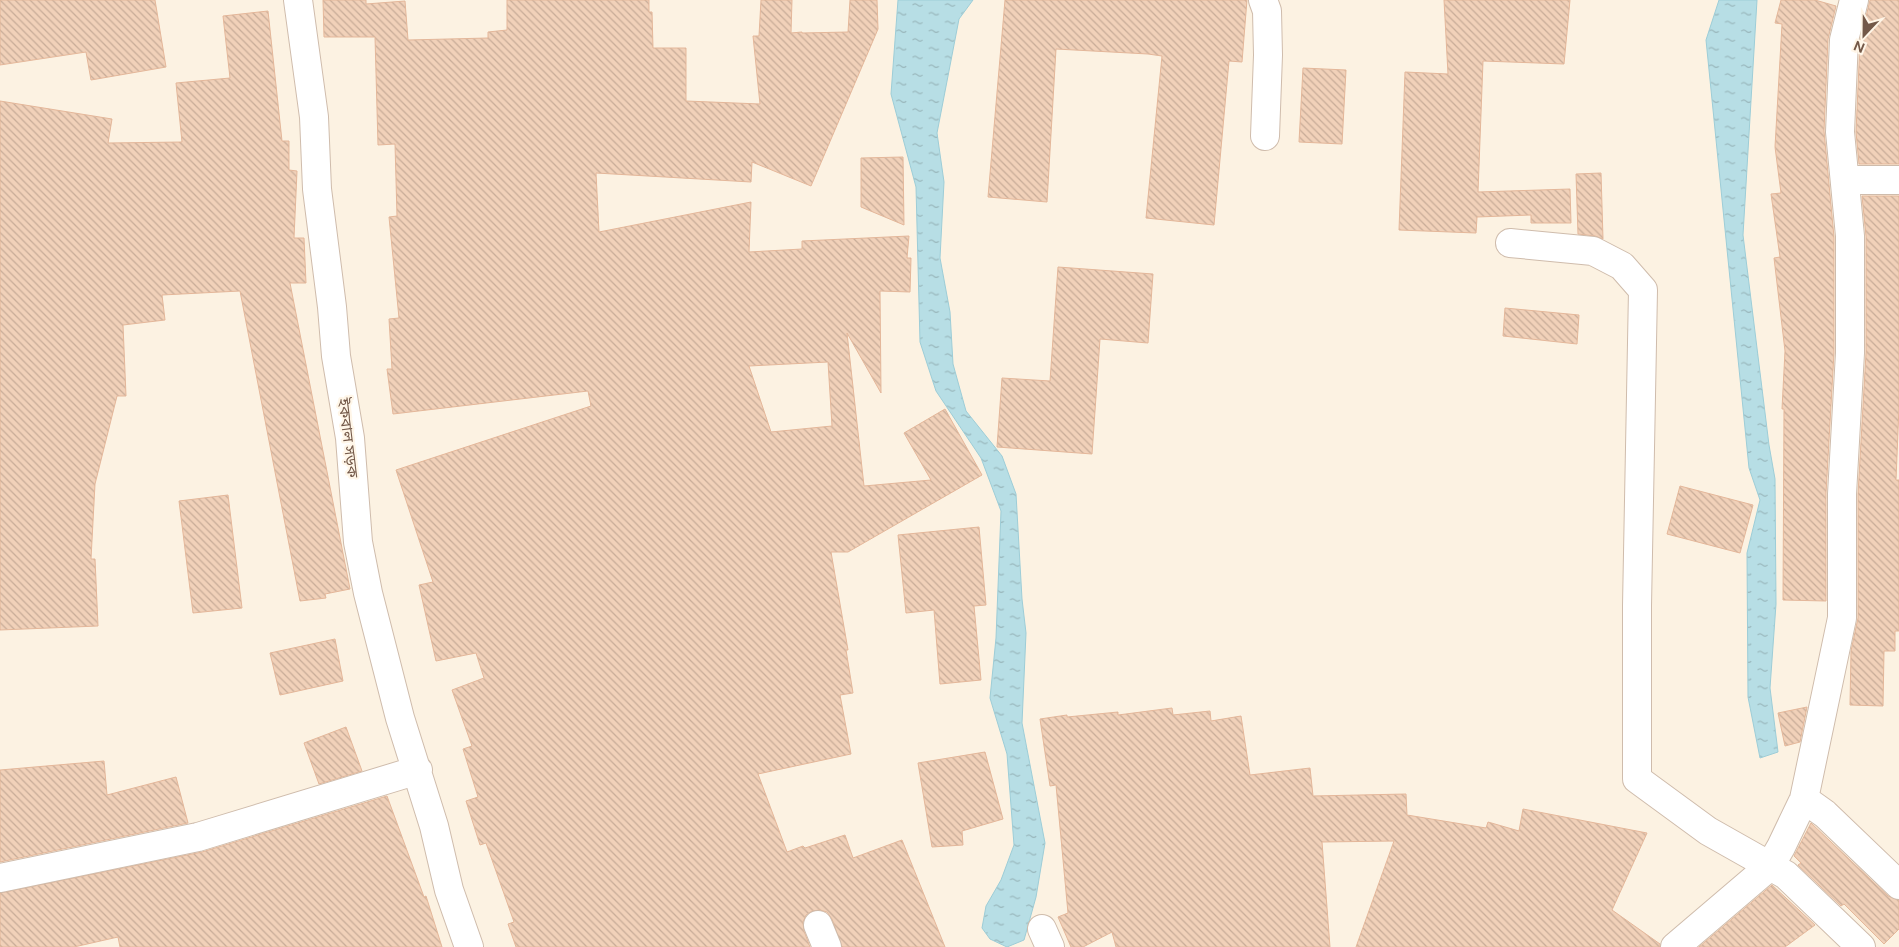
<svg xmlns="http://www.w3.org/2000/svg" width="1899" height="947" font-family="'DM Sans','Noto Sans Bengali',sans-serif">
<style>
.water{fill:url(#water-ripples);stroke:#9dcdd7}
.building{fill:url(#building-back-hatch);stroke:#e4b79a;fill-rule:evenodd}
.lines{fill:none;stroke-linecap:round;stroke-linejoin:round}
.minor-casing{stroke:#cfbcac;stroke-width:30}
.minor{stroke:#fff;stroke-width:28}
.labels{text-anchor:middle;stroke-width:4.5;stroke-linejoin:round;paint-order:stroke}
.street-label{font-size:15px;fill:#735848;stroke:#fff6e8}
</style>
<defs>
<pattern id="water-ripples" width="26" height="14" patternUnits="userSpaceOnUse" patternTransform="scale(1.25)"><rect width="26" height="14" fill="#b7dee5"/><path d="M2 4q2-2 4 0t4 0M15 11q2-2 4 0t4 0" fill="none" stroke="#99b7bc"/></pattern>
<pattern id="building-back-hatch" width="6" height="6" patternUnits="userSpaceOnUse" patternTransform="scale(1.25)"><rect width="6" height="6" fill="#f1d1b9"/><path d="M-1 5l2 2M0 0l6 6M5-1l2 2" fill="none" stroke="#c8ac98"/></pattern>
</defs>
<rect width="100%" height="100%" fill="#fcf2e2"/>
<!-- water -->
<path class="water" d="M 898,0 L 973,0 L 959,19 L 937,133 L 944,182 L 940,258 L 950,312 L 953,364 L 966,411 L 1002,456 L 1016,494 L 1022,599 L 1026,633 L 1022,723 L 1045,843 L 1036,897 L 1024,940 L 1007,947 L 990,939 L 982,928 L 986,906 L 1001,880 L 1014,845 L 1007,754 L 990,698 L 996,638 L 1001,511 L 981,458 L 936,391 L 920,342 L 916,187 L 891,94 Z
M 1719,0 L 1757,0 L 1743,235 L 1769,445 L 1775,479 L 1776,604 L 1770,688 L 1778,752 L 1760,758 L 1748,697 L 1747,553 L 1760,500 L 1749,468 L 1706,40 Z"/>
<!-- building -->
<path class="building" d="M 0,0 L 155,0 L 166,67 L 91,80 L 86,52 L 0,65 Z
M 323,0 L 366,0 L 366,4 L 405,1 L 408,40 L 488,38 L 488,32 L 507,30 L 507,0 L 649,0 L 649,12 L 652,12 L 653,48 L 686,48 L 686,101 L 760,104 L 753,36 L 759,36 L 761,0 L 792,0 L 791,33 L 802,32 L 802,33 L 848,32 L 850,0 L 877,0 L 878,29 L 811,186 L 752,162 L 751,182 L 596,173 L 599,232 L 751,202 L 749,252 L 802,249 L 802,241 L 909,236 L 907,258 L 911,258 L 910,292 L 880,291 L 881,393 L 847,333 L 864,486 L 931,480 L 904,433 L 945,409 L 982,475 L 848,552 L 831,552 L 848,650 L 846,650 L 853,693 L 840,695 L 851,754 L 758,774 L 787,852 L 803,846 L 805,848 L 845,835 L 853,858 L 902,840 L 945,947 L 842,947 L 832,919 L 827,912 L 820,910 L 812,911 L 806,915 L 803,922 L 804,931 L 810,947 L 516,947 L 508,924 L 514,922 L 486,843 L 480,845 L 466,801 L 478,797 L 463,749 L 472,746 L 452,690 L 484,678 L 476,653 L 436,661 L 419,585 L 433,582 L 396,470 L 591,406 L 588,391 L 393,414 L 387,369 L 392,369 L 389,319 L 399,318 L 389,217 L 397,216 L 395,144 L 378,145 L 375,37 L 324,37 ZM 828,362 L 832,426 L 771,432 L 749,366 Z
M 1005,0 L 1247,0 L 1242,62 L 1229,61 L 1214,225 L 1146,218 L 1162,56 L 1148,54 L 1056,49 L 1047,202 L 988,197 Z
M 1444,0 L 1570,0 L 1564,64 L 1483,61 L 1478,192 L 1570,189 L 1571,223 L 1531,223 L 1531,215 L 1477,217 L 1476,233 L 1399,230 L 1405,72 L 1448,74 Z
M 1781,0 L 1815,0 L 1836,6 L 1828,39 L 1824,131 L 1834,237 L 1834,353 L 1826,493 L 1826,601 L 1783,600 L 1784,409 L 1782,409 L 1785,351 L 1774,258 L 1780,257 L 1771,194 L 1781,193 L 1775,147 L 1782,24 L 1775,23 Z
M 1870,0 L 1899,0 L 1899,164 L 1859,164 L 1856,132 L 1860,42 Z
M 268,11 L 282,141 L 289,141 L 289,170 L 297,171 L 294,238 L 304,238 L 306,283 L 290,283 L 350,589 L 325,594 L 326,598 L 300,601 L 240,291 L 162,295 L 165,320 L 123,325 L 126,396 L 117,396 L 95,484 L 91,559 L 95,559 L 98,626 L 0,630 L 0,101 L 112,119 L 108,143 L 182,142 L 176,83 L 230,78 L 223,16 Z
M 1303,68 L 1346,70 L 1342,144 L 1299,142 Z
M 903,157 L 904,225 L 861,207 L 861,158 Z
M 1601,173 L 1603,239 L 1595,236 L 1578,234 L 1576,174 Z
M 1862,196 L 1899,196 L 1899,407 L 1896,480 L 1899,480 L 1899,631 L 1895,631 L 1895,651 L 1884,651 L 1883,706 L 1850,705 L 1851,651 L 1858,618 L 1858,494 L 1866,353 L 1866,236 Z
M 1058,267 L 1153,274 L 1148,343 L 1100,339 L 1092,454 L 997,447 L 1002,378 L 1050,381 Z
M 1505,308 L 1579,315 L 1577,344 L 1503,336 Z
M 1680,486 L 1753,505 L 1740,553 L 1667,534 Z
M 228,495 L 242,608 L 193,613 L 179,501 Z
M 979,527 L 986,605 L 974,606 L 981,680 L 940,684 L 934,610 L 906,613 L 898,535 Z
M 335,639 L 343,681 L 280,695 L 270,653 Z
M 1807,707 L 1800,742 L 1785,746 L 1778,713 Z
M 1172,708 L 1173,715 L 1210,711 L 1211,721 L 1241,716 L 1250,775 L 1310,768 L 1313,796 L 1406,794 L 1407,815 L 1486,828 L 1488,822 L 1519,831 L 1523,809 L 1647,833 L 1612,910 L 1660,944 L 1660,947 L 1356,947 L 1394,841 L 1322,842 L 1330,947 L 1116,947 L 1112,932 L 1083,947 L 1071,947 L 1058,917 L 1068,913 L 1056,785 L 1050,786 L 1040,719 L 1067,715 L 1067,717 L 1118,712 L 1118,715 Z
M 346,727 L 362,771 L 319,784 L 304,743 Z
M 985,752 L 1003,819 L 962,831 L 963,845 L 932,847 L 918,763 Z
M 104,761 L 107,795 L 176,777 L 188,823 L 0,862 L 0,770 Z
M 387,796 L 424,897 L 426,896 L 442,947 L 120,947 L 118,937 L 74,947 L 0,947 L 0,893 L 202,852 Z
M 1811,823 L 1888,896 L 1899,900 L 1899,929 L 1884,944 L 1844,904 L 1841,906 L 1798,865 L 1801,863 L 1794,856 Z
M 1772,885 L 1815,925 L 1785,947 L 1699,947 Z"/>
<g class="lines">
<!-- minor casing -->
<g class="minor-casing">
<path id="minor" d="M 298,0 L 314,117 L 317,189 L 332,307 L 336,356 L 350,438 L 358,542 L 368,593 L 400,718 L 434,826 L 449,890 L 469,947
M 1263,0 L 1267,11 L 1268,55 L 1265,136
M 1845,180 L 1899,180
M 1510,243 L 1593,251 L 1622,266 L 1643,290 L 1637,606 L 1637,779 L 1708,831 L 1786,875 L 1861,947
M 1804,799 L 1825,814 L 1899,885
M 0,878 L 198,837 L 418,770
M 818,925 L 827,947
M 1042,929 L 1050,947
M 1675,947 L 1770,866 L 1781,847 L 1804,799 L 1842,618 L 1842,494 L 1850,353 L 1850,236 L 1840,132 L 1844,40 L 1854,0"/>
</g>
<!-- minor -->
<use href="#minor" class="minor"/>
</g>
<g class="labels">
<!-- street labels -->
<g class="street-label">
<text transform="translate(348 438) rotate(83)" y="5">ইকবাল সড়ক</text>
</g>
</g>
<!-- north arrow -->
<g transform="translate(1864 35) rotate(202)" stroke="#fff6e8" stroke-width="4" paint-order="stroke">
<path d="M0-4L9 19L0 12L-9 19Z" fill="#735848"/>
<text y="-8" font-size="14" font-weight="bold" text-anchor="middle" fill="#735848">N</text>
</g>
</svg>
